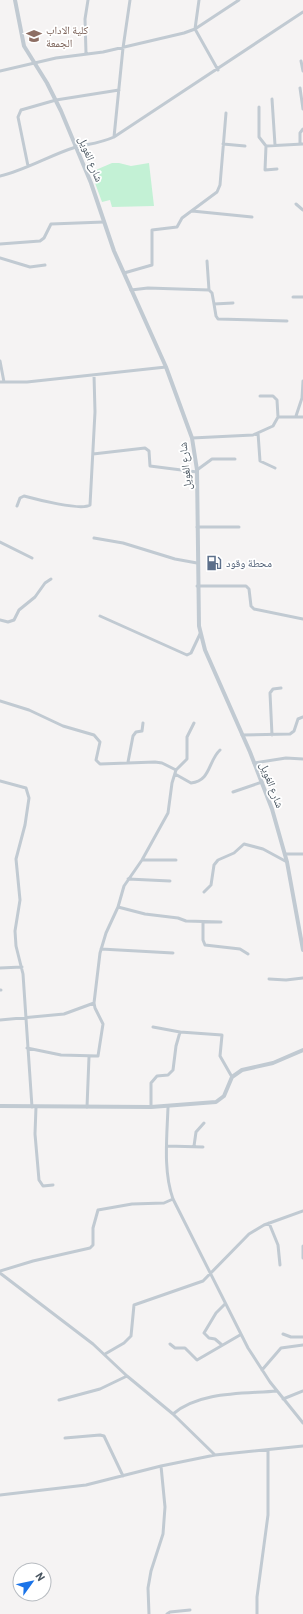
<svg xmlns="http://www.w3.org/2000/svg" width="303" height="1614" font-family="Barlow,'Noto Naskh Arabic',sans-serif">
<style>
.green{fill:#c3f1d5}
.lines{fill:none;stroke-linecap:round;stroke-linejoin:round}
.minor{stroke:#c1cad2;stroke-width:3}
.tertiary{stroke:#c1cad2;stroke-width:4}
.labels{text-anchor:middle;stroke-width:3.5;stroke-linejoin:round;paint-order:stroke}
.education-label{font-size:11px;fill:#785e54;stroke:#fff;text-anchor:start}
.street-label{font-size:11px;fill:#4a5661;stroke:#fff}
.service-label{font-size:11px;fill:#4e5e75;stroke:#fff;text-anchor:start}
</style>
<rect width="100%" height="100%" fill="#f5f3f3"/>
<!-- green -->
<path class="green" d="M 112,163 L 119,163 L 131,166 L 149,163 L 154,206 L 112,207 L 110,200 L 102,202 L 91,172 Z"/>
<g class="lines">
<!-- minor -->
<path class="minor" d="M 199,0 L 195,29 L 218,70
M 86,53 L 85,19 L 88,0
M 301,61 L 303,71
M 0,71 L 56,58 L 103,52 L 184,33 L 195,29 L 239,0
M 300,88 L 303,109
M 272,99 L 275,145
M 259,107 L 259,137 L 266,146
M 114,137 L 123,48 L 130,0
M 223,144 L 245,146
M 300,144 L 300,133 L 303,129
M 28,166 L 18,117 L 21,110 L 56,100 L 119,90
M 277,169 L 265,170 L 266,146 L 303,144
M 0,176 C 26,170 50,155 76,147 C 89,144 101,143 114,137 L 303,12
M 296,204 L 303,210
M 192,211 L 252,217
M 0,244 L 40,241 L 44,238 L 51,224 L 104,222
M 0,258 L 30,267 L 45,265
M 207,261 L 209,290
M 124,273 L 152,265 L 152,230 L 177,227 L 182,218 L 217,192 L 220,185 L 226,113
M 131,290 L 148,288 L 209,290 L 212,293 L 214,304 L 233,303
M 293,297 L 303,297
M 214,304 L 216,316 L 218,319 L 287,321
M 0,361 L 4,382
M 0,382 L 27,382 L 166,367
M 296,416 L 302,398 L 303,381
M 278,417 L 303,417
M 258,433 L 260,461 L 275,468
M 192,438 L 253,435 L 273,426 L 278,417 L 277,400 L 273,396 L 260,396
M 93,454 L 145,448 L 149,451 L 150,466 L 197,472
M 197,470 L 212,459 L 235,459
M 17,506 L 20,498 L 24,496 C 35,499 81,511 90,505 L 95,412 L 94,375
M 197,527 L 239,527
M 94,538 L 123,543 L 175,559 L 197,563
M 0,542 L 32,558
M 197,586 L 246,586 L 249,589 L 251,606 L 254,609 L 303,619
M 100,616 L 187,655 L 191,653 L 200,634
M 0,620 L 8,622 L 14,620 L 19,610 L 35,597 L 45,583 L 51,579
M 0,701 L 29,710 L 63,726 L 94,735 L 100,742 L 96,760 L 100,764 L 155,762 L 162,763 L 176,770 L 172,783 L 168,813 L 142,860 L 124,886 L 118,907 L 106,933 L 100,953 L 94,1003 L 95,1008 L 103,1024 L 98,1056 L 61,1055 L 27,1048
M 242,735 L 290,734 L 294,731 L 298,719 L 303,717
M 272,735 L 270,693 L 273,689 L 281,688
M 128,762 L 133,736 L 136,732 L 142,731 L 143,723
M 254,763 L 286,758 L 303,759
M 176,770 L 187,759 L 187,737 L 194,723
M 175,774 L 191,783 C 211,781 208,761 220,750
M 0,781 L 26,788 L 29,798 L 25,825 L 16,859 L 20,900 L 15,931 L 16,946 L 23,974 L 32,1107
M 233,792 L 262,782
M 285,854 L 303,854
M 142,860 L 176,860
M 128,879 L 170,881
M 204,892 L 211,885 L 214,865 L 218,860 L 234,853 L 244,844 L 263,849 L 287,862
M 118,907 L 145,914 L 178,918 L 186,921 L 221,922
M 203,922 L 203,940 L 205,945 L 240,949 L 248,954
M 101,949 L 173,953
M 0,968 L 22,967
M 269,979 L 286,980 L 303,978
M 0,990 L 1,990
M 0,1020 L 64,1014 L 94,1003
M 153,1027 L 180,1032 L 222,1035 L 220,1056 L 232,1077
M 36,1107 L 35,1134 L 39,1180 L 43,1186 L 53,1185
M 87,1107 L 89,1057
M 151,1107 L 151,1083 L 157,1076 L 168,1075 L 173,1070 L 176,1046 L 180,1032
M 168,1107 C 167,1137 163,1171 173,1199 L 248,1348 L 270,1382 L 303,1423
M 167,1146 L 203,1147
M 194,1146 L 196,1132 L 204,1123
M 269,1223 L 278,1245 L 280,1265
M 303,1246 L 303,1258
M 0,1271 L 33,1261 L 90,1248 L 93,1245 L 93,1228 L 98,1210 L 132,1204 L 164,1203 L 173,1199
M 0,1273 L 93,1344 L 127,1376 L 173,1414 L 215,1455
M 283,1334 L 291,1337 L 303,1337
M 170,1344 L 175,1348 L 185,1348 L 197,1360 L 240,1335
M 222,1345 L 215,1339 L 209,1338 L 204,1333 L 216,1313 L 225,1304
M 105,1354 L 124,1343 L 131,1336 L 134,1305 L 203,1281 L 249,1234 L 264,1225 L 303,1211
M 262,1370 L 281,1348 L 303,1345
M 283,1399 L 303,1391
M 59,1400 L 100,1389 L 127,1376
M 173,1414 C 200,1391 244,1394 277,1391
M 65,1438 L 100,1435 L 104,1436 L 123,1476
M 0,1495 L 86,1485 L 161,1466 L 215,1455 L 303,1446
M 149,1614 L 148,1588 L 151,1571 L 163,1534 L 165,1507 L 161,1466
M 167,1614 L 170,1612 L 190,1610
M 257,1614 L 257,1597 L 268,1515 L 268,1450"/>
<!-- tertiary -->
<path class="tertiary" d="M 15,0 L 24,46 L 47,83 L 61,111 L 91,183 L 114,251 L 166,367 L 192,438 L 197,470 L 199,626 L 205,650 L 250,752 L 272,809 L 287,862 L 303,950
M 0,1106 L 151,1107 L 216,1102 L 224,1096 L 232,1077 L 242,1070 L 273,1063 L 303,1050"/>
</g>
<!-- icons -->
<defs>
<g id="school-bare" transform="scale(1.2)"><path d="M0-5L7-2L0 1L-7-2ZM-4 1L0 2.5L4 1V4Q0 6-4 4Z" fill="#8d6e63" stroke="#fff" stroke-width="2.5" paint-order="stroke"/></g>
<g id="fuel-bare" transform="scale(1.2)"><path d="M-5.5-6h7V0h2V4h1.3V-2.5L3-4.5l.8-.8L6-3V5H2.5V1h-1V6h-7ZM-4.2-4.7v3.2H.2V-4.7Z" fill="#5c6f8a" stroke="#fff" stroke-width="2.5" paint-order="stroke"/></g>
</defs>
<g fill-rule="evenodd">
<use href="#school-bare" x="34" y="36"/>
<use href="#fuel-bare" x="214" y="563"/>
</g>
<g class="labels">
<!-- education labels -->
<g class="education-label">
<text x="46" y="34">كلية اﻻداب<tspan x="46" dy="13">الجمعة</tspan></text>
</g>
<!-- street labels -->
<g class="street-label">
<text transform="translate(91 159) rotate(68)" y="4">شارع الغويل</text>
<text transform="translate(185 466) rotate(-96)" y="4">شارع الغويل</text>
<text transform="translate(272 785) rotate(69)" y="4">شارع الغويل</text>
</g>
<!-- service labels -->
<g class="service-label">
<text x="226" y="567">محطة وقود</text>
</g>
</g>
<!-- north arrow -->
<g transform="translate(32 1582) rotate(57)"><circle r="19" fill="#ffffff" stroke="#b7bbc0"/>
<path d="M0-3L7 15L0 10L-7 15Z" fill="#1a73e8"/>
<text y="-6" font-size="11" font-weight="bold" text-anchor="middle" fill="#4a5661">N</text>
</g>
</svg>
